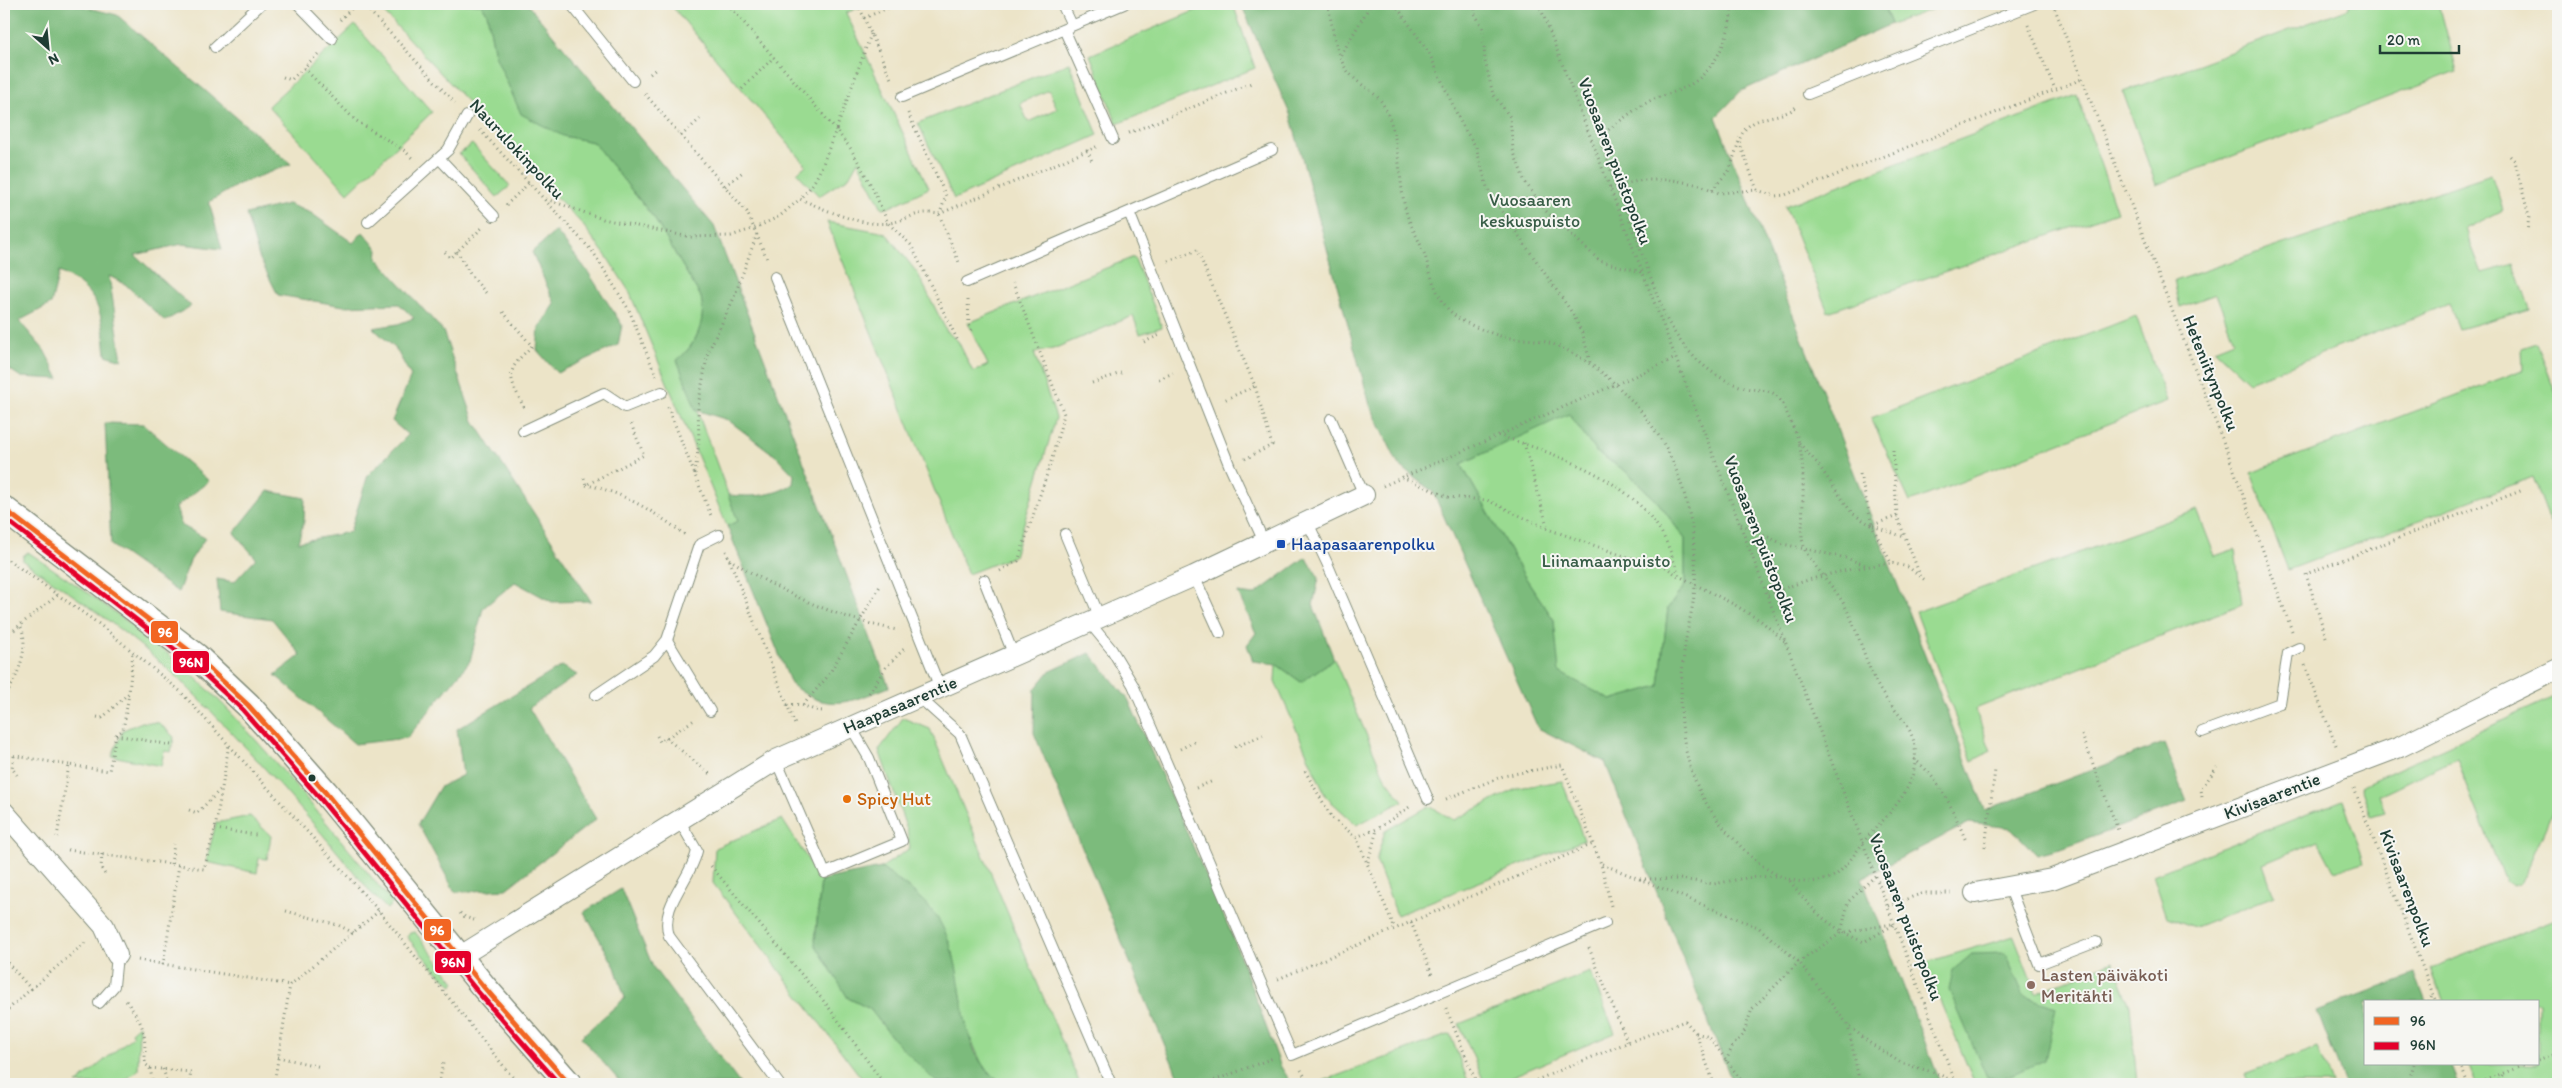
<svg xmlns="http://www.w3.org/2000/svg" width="2562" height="1088" font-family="Itim,sans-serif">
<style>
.green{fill:#9adb91;stroke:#5c8c62;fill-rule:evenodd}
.forest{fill:#7bbb7b;stroke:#4d7c58;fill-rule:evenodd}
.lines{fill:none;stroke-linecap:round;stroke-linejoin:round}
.service-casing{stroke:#86907e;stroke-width:12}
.minor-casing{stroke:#86907e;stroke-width:22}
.tertiary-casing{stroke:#86907e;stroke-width:28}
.path{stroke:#86907e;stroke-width:3;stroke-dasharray:1 4;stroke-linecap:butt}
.service{stroke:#fff;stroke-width:10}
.minor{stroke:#fff;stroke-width:20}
.tertiary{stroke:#fff;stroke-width:25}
.bus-1-casing{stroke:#f6f6f2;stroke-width:9}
.bus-2-casing{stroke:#f6f6f2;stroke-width:9}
.bus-1{stroke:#f26522;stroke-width:5}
.bus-2{stroke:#e4002b;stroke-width:5}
.transit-dot{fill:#1a4fb4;stroke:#f6f6f2;stroke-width:2}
.bus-dot{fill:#1f3d34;stroke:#f6f6f2;stroke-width:2}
.food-dot{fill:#e8710a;stroke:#f6f6f2;stroke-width:2}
.education-dot{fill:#8d6e63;stroke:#f6f6f2;stroke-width:2}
.labels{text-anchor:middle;stroke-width:4;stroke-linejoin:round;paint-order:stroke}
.street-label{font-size:18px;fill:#1f3d34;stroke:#f6f6f2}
.park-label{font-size:18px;fill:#385d47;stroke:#f6f6f2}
.transit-label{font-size:18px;fill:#164399;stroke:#f6f6f2;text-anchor:start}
.food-label{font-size:18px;fill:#c56008;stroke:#f6f6f2;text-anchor:start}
.education-label{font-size:18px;fill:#785e54;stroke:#f6f6f2;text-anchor:start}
.line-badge{stroke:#f6f6f2;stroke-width:2}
.badge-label{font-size:14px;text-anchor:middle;font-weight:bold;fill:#fff}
</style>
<rect width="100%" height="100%" fill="#f6f6f2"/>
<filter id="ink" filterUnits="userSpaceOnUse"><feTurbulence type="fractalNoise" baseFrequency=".02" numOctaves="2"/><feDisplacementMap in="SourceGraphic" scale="10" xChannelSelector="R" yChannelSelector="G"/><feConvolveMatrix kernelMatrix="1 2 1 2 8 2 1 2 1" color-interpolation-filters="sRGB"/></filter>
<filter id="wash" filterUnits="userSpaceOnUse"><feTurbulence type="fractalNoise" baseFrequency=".0096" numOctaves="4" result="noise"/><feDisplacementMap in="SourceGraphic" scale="20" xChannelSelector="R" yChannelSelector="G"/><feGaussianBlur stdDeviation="1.12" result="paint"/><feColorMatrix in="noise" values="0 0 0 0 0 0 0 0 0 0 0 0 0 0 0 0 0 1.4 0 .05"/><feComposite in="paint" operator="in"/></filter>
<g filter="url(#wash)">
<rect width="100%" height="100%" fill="#ece4c8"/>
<!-- green -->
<path class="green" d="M 376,4 L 481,4 L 487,13 L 495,55 L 563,136 L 593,142 L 654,218 L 701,297 C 706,318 699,338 684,354 L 692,397 L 738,521 L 727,526 L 629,291 L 607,257 L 582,224 Z
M 670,4 L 867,4 L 846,13 L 929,188 L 892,206 L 882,208 L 858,161 L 849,177 L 819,196 L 797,173 L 806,165 Z
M 1211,4 L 1233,4 L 1255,68 L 1117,124 L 1090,55 Z
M 1883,4 L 1947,4 L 1891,24 Z
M 2349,4 L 2439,4 L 2457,71 L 2156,185 L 2123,92 L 2349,8 Z
M 355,25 L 432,112 L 348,193 L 268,106 Z
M 1069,63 L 1098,135 L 954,199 L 918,123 ZM 1049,90 L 1057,109 L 1028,122 L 1020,103 Z
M 2077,95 L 2117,212 L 1828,312 L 1785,206 Z
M 472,144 L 510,186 L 497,197 L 459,154 Z
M 2491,174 L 2503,210 L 2465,229 L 2482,273 L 2514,264 L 2530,309 L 2459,329 L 2449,304 L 2249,382 L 2214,349 L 2234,341 L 2216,294 L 2180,307 L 2174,281 Z
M 827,222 L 886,233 L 918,274 L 947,332 L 958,341 L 973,372 L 988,365 L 968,323 L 1134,257 L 1162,327 L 1140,334 L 1133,316 L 1053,349 L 1034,353 L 1056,418 L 1014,556 L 968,574 Z
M 2136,316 L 2167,401 L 1910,502 L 1871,418 Z
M 2537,343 L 2558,399 L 2558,531 L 2554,532 L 2533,477 L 2288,570 L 2251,473 L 2523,370 L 2522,348 Z
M 1569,413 L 1595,451 L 1627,472 L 1657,501 L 1685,539 L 1685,585 L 1668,608 L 1659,686 L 1611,700 L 1558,672 L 1554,620 L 1523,574 L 1461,464 Z
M 2197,510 L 2215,556 L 2235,549 L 2242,604 L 1975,709 L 1991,751 L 1972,761 L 1916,612 Z
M 28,552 C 99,600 174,651 233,715 C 289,775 340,840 393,903 L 387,909 L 373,895 C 314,823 252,751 186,686 C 137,638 79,599 23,561 L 23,556 Z
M 1334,659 L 1384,776 L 1403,801 L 1357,825 L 1326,797 L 1275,681 L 1276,664 L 1301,682 Z
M 2558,695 L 2558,800 L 2520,884 L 2513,886 L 2505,882 L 2457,759 C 2429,769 2406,784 2379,795 L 2385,812 L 2371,816 L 2361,786 Z
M 903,718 L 930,729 L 1080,1084 L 1007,1084 L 1000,1082 L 982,1064 L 965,1026 L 953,952 L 914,892 L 881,868 L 910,848 L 907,830 L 879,750 Z
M 142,722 L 159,723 L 174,737 L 171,752 L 164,751 L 161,766 L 112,756 L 123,730 Z
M 1562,781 L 1584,840 L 1397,915 L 1376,860 L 1385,831 L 1429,806 L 1454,820 L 1518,788 Z
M 2343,800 L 2364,862 L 2334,871 L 2318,841 L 2263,864 L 2274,896 L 2195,927 L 2167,917 L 2153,875 Z
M 250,816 L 271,836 L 267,859 L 259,858 L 257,873 L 206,862 L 216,823 Z
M 782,819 L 821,880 L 815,940 L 848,998 L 870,1009 L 895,1041 L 938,1084 L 866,1084 L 713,883 L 715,848 Z
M 2558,918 L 2558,1084 L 2477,1084 L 2469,1064 L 2538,1064 L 2538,1002 L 2444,1002 L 2431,968 Z
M 415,932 L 455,982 L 453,985 L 436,971 L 407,937 L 409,933 Z
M 2014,936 L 2036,993 L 2113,961 L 2130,1006 L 2137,1084 L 1975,1084 L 1924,963 Z
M 1590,972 L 1615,1033 L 1494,1084 L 1485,1084 L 1459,1024 Z
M 139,1025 L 138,1070 L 121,1084 L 76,1084 L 133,1036 L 131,1032 Z
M 1450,1034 L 1469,1084 L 1327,1084 L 1323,1081 Z
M 2318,1047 L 2332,1084 L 2249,1084 L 2245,1074 Z"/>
<!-- forest -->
<path class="forest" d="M 4,4 L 73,4 L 117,15 L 291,164 L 239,184 L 209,202 L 222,249 L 182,244 L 135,255 L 191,306 L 165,321 L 125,284 L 109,276 L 122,360 L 106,355 C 102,313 101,292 59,272 L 51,304 L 19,321 L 44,350 L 59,379 L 21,377 L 4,366 Z
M 481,4 L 527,4 L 714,226 L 889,687 C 850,702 827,714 791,684 L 727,526 L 738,521 L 728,495 C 752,497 772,497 793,484 L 794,475 L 777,457 L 728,420 L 696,410 L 677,360 C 697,345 706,321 701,297 L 654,218 L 593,142 L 563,136 L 521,114 L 495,55 L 487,13 Z
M 1241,4 L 1883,4 L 1891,24 L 1741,91 L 1716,117 L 1985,810 L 2164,743 L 2187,801 L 2064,848 L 2037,855 L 2011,828 L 1969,823 L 1862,878 L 1941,1084 L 1733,1084 L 1605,762 L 1538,728 L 1433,492 L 1398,464 L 1370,405 L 1290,114 ZM 1569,414 L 1595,451 L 1627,472 L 1657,501 L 1685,539 L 1685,585 L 1668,608 L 1659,686 L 1611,700 L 1559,672 L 1554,620 L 1523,574 L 1461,464 Z
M 288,204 L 311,213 L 353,243 L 363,232 L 378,250 L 377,258 L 443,331 L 474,421 L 591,601 L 552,602 L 515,582 L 483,608 L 470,661 L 407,738 L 355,744 L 275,675 L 301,655 L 272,619 L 220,612 L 217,579 L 234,582 L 256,558 L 234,533 L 268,491 L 305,498 L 304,521 L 298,542 L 350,532 L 368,475 L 408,435 L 392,421 L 411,376 L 396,349 L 373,328 L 398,324 L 414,318 L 399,304 L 344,306 L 278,295 L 259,257 L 246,214 Z
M 556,231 L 588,272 L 622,325 L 618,345 L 557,373 L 537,350 L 539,328 L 555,304 L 532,252 Z
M 105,423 L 143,424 L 209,481 L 176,507 L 181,525 L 205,538 L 190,561 L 178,592 L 111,545 Z
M 1306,557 L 1319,578 L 1313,605 L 1334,659 L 1301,682 L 1276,664 L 1253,661 L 1247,645 L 1256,633 L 1238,593 L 1254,595 Z
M 1090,653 L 1128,699 L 1233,937 L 1281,1067 L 1292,1084 L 1181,1084 L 1034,733 L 1035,689 L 1049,672 Z
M 562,666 L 577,675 L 529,708 L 596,819 L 506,889 L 455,892 L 418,824 L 440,787 L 463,775 L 457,729 Z
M 881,868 C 902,884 930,901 942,926 C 946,934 950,943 952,951 C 966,992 958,1064 1007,1084 L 936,1082 L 895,1041 L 870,1009 L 848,998 L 815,944 L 821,880 Z
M 621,889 L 653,967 L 740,1084 L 622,1084 L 581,1037 L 625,998 L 615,967 L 584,912 Z
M 2005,953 L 2024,996 L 2056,1007 L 2045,1060 L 1999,1080 L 1987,1077 L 1949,990 L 1953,970 L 1972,954 Z
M 2415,974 L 2426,1002 L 2366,1002 L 2366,1064 L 2450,1064 L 2458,1084 L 2345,1084 L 2317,1011 Z"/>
</g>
<g filter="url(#ink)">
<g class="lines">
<!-- service casing -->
<g class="service-casing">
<path id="service" d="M 298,4 L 332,39
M 571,4 L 633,81
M 1062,4 L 1072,25
M 1064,29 L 1113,139
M 215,47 L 261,4
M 1808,94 L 2034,4
M 902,97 L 1124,4
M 439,158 L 494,216
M 1129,212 L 1230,467 L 1264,542
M 368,222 L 448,150 L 467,116
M 775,277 L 940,688
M 967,282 L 1272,150
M 1331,419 L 1364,495
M 523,431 L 604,393 L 625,407 L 662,392
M 1308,523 L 1327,563 L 1428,799
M 1065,534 L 1100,618
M 1194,576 L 1220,633
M 984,580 L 1014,656
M 1089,622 L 1112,650 L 1133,685 L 1292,1055 L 1605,923
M 667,640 L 710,711
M 596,695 L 654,656 L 667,640 L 699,545 L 719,535
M 920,698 L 960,734 L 1111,1084
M 2202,732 L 2280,703 L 2288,653 L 2299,648
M 776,760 L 825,873 L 902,841 L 869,758 L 851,727
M 679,820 L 697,851 C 691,880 659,905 669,936 L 779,1084
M 2009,886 L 2039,964 L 2096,942
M 99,1003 L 114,986 L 117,955"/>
</g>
<!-- minor casing -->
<g class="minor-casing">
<path id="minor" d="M 4,812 L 104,926 L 117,955
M 1975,893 L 2052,879 L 2400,747 L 2558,669
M 459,957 L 776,760 L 1194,576 L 1364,495"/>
</g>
<!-- tertiary casing -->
<g class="tertiary-casing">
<path id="tertiary" d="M 4,509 L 196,656 L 248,705 L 325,792 L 483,986 L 569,1084"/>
</g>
<!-- path -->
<path class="path" d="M 363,4 L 455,103
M 728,4 L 836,130 C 826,153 820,182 800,198
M 858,4 L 892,81
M 1328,4 C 1332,24 1336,61 1351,75 C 1361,86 1378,93 1384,106 C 1400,138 1398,169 1404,203 C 1408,225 1420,239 1426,259 C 1432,280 1439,305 1458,318 C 1469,325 1488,332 1500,336 C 1515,340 1531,338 1546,342 C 1597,357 1649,411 1671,458 C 1689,498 1697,541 1695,585 C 1694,605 1688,625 1685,645 C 1676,718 1679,781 1732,837 C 1753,860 1776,882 1808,882 C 1819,881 1829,880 1837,874 C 1851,862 1859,846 1871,833 C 1894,809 1919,784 1915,748 C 1912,723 1892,710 1880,690 C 1865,663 1859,632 1845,606 C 1834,586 1816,570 1805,550 L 1802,539 C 1802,508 1806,473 1799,443 C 1797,434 1792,426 1789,418 C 1786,411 1783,403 1778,397 C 1770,388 1757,391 1746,388 C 1709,378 1682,349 1665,316 L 1602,146 L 1604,133 C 1618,123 1633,110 1648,102 C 1661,95 1676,93 1688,86 C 1717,70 1731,34 1732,4
M 1395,4 L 1429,53 L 1462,125 L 1476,147 L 1487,187 L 1494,200 L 1573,314 L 1583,335 L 1590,362
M 1475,4 L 1475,14 L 1483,28 L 1485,61 L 1493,94 L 1510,117 L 1513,150 L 1525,182 L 1546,211 L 1600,261 L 1642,272
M 1539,4 L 1956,1084
M 2053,4 L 2230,459 L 2292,631
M 864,18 L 897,4
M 340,20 L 356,4
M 2028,25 L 2055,89
M 871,34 L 836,130 L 851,149 L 872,187 L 888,223 L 911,245 L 958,341
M 1341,55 L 1371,4
M 304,68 L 355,120 L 405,151 L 412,158
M 650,74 L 657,68
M 283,77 L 291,80 L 320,52
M 742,89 L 774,57
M 645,94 L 747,212 L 768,261
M 908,113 L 946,196 L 940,213
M 480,130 L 593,252 L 629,310 L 656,376
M 1129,133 L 1254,82
M 681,136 L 700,119
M 1087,150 L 1092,161
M 2510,156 L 2515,161 L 2529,217 L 2527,232
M 725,186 L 744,171
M 1610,187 L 1643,180 L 1673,180 L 1700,185 L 1719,193 L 1757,190 L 1775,196 L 1785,195 L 2082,79
M 1712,190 L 1730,169 L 1739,141
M 1757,190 L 1739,141 C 1748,111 1783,121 1797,106
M 546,199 L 603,219 L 690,237 L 731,236 L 755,228 L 780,216 L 800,199 C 827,210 860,227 890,223 C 912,219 914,210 939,214 L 960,265
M 506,205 L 529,183
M 939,214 L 1098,146
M 457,251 L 470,274 L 486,293
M 445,252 L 450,258 L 482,228
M 1168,261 L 1197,250 L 1255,386 L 1224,400
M 968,300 L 969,324 L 973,334
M 503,312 L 532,346 C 503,373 509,376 525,410
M 1144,342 L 1160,335
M 1159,379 L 1173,373
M 1092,383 L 1121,373
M 668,407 L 712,518
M 1498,435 C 1554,454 1623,475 1658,527 C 1668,542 1673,559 1679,576 L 1735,605 L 1761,621 L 1787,643
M 1524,443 L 1548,529
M 1799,443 L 1817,463 L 1852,513 L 1872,526 L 1891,563 L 1908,567 L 1925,580
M 1893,450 L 1897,516 L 1920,575
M 1245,459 L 1272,445 L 1255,386
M 695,474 L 699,442 L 698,406 L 708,352 L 733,300 L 757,234
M 1860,474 L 1872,525
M 1402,477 L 1448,497 L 1487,500 L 1548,529 L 1621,555 L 1666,567 L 1678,576
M 584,478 L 586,485 L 644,455 L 631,424
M 586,485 C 621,491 657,513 685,535
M 1383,486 L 1676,358
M 1741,524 L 1783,544 L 1846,558 L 1868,566
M 1873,525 L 1897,516
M 1873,526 L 1904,537
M 726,551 L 796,727
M 4,557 L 99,624 L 180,691 L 379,911 L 518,1084
M 729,559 C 780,592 836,618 897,630
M 1000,571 L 1018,561 L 1051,462 L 1064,414 L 1013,283
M 1768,595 C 1806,578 1850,568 1891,563
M 14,630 L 20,625
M 2326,637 L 2306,574 L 2523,490
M 2305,665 L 2337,748
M 4,690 L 9,690 C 19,673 30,644 20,625 L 59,594
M 869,693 L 886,667 L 904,649
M 787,705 C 807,702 807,711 825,711
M 803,705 L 828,676 L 880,586
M 97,717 L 102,718 L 129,693 L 133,652
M 116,735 L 123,730 L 129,694
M 2082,735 L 2118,830
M 657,736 L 660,742 L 694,720
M 666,738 L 711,775
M 1235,747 L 1263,735
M 1180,749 L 1196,741
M 4,754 L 69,765
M 14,756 L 12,768 L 17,775
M 1914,759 C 1941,780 1953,810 1966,841
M 1305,771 L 1332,818 L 1356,837 L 1377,829 L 1411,806
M 1196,788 L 1213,781
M 2354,788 L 2436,1002
M 2202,797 L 2201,789 L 2217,767
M 1446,799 L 1503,776 L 1562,765 L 1601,864 L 1611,906
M 189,810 L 197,813 L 222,788 L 229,744
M 215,829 L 256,835
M 57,837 L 69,765 L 109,771 L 116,735 L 171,745
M 1356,837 L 1395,929
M 1985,847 L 1995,770
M 68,850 L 179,865
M 102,854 L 101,868 L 106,876
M 1368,862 L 1377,830
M 171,864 L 174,844
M 1602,864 L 1758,927 L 1799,962 L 1848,1025 L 1870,1043 L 1901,1063 L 1936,1073 L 1955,1082
M 711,866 L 827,1005 L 884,1084
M 1640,879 L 1680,879 L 1714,884 L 1746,878 L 1775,876
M 1790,881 C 1811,910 1830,928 1864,942 L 1895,924
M 1888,906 L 1923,893 L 1951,893
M 286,911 L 338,925 L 354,933
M 460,913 L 465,917 L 474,920
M 1411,922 L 1433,977
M 1841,933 L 1892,924
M 1589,948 L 1628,1043
M 4,959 L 31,989 L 4,1013
M 138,960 L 290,985
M 163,965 L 179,865 L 204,869 L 215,829 L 222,788
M 1278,979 L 1593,844
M 31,989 L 87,941
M 126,1001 C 146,1027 145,1032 145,1064 L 150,1068 L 153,1084
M 2430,1002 L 2432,993
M 1446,1008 L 1477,1084
M 1848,1025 L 1858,1075 L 1857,1084
M 1696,1033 L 1709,1037 L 1744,1084
M 278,1057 L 321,1067
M 2538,1060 L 2558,1052
M 1726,1061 L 1733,1045 L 1743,1035 L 1752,1009 L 1799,962 L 1841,933 L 1848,902 L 1876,875
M 2460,1064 L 2468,1084
M 150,1068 L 191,1072 L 189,1084
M 163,1069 L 168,1084
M 1301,1070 L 1309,1084
M 274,1084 L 290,985 L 379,911
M 439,1084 L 443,1063
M 1205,1084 L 1273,1058
M 1527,1084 L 1619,1046 L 1685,1021 L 1696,1033 L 1714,1084
M 2408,1084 L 2414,1064
M 2475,1084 L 2527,1064
M 2496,1084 L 2503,1074"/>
<!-- service -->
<use href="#service" class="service"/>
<!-- minor -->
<use href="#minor" class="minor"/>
<!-- tertiary -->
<use href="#tertiary" class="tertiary"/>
<!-- bus-1 casing -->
<g class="bus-1-casing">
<path id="bus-1" d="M 4,509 L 196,656 L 248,705 L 325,792 L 483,986 L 569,1084"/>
</g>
<!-- bus-2 casing -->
<g class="bus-2-casing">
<path id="bus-2" d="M 4,518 L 191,662 L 243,710 L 319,797 L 477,991 L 559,1084"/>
</g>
<!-- bus-1 -->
<use href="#bus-1" class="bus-1"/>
<!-- bus-2 -->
<use href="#bus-2" class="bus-2"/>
</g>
</g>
<!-- markers -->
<rect class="transit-dot" x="1276" y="539" width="10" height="10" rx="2.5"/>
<circle class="bus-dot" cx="312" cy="778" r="4.5"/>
<circle class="food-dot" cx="847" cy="799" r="5"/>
<circle class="education-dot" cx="2031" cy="985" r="5"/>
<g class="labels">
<!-- street labels -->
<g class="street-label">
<text transform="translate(517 149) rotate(47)" y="6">Naurulokinpolku</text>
<text transform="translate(1615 161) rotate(69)" y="6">Vuosaaren puistopolku</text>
<text transform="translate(2211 373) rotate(68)" y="6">Heteniitynpolku</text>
<text transform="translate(1761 539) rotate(69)" y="6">Vuosaaren puistopolku</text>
<text transform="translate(900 705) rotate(-23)" y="6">Haapasaarentie</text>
<text transform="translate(2272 796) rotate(-21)" y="6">Kivisaarentie</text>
<text transform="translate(2407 888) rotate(69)" y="6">Kivisaarenpolku</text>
<text transform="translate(1906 917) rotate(69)" y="6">Vuosaaren puistopolku</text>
</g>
<!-- park labels -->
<g class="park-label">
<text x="1530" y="206">Vuosaaren<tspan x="1530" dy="21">keskuspuisto</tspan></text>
<text x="1606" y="567">Liinamaanpuisto</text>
</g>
<!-- transit labels -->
<g class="transit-label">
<text x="1291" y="550">Haapasaarenpolku</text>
</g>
<!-- food labels -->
<g class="food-label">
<text x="857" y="805">Spicy Hut</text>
</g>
<!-- education labels -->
<g class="education-label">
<text x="2041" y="981">Lasten päiväkoti<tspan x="2041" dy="21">Meritähti</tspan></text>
</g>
</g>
<g class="line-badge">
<rect x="150" y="620" width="29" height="24" rx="5" fill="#f26522"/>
<rect x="172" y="650" width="38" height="24" rx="5" fill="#e4002b"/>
<rect x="423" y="918" width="29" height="24" rx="5" fill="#f26522"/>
<rect x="434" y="950" width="38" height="24" rx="5" fill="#e4002b"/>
</g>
<g class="badge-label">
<text x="165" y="637">96</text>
<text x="191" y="667">96N</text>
<text x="437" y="935">96</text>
<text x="453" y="967">96N</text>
</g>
<!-- margin -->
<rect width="2562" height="1088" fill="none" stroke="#f6f6f2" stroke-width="20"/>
<!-- legend -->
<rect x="2364" y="1000" width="175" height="65" fill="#f6f6f2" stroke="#a0aca6"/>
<rect x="2374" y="1017" width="25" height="8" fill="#f26522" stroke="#a0aca6"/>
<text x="2410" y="1026" font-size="15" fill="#1f3d34">96</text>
<rect x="2374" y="1042" width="25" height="8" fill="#e4002b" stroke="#a0aca6"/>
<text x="2410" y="1050" font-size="15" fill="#1f3d34">96N</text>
<!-- north arrow -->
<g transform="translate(48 48) rotate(153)" stroke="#f6f6f2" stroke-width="4" paint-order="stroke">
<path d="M0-4L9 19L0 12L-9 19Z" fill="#1f3d34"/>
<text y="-8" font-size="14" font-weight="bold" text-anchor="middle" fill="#1f3d34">N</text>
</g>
<!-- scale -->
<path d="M2380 45v8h79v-8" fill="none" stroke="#1f3d34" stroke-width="2.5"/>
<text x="2387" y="45" font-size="15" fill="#1f3d34" stroke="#f6f6f2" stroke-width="4" paint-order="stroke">20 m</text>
</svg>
